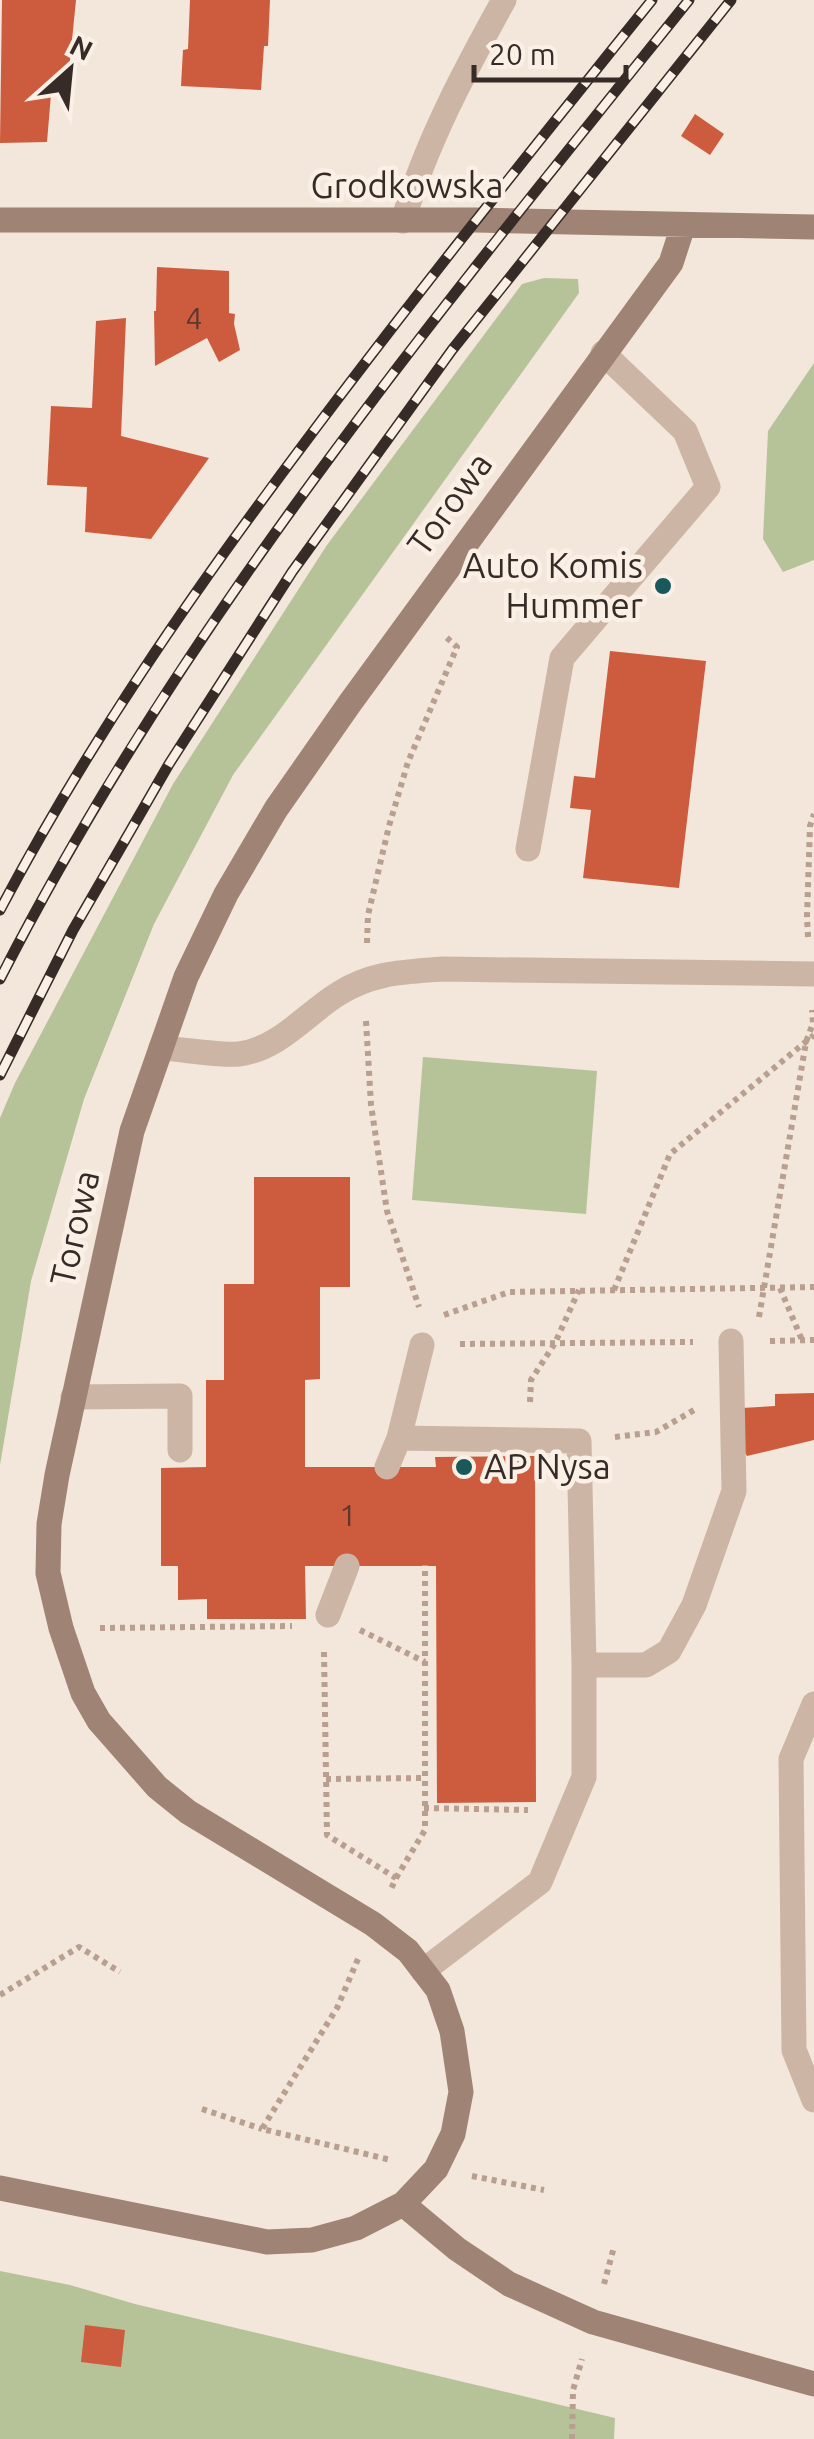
<svg xmlns="http://www.w3.org/2000/svg" width="814" height="2439" font-family="Ubuntu,sans-serif">
<style>
.green{fill:#b6c399}
.building{fill:#cd5c3e}
.lines{fill:none;stroke-linecap:round;stroke-linejoin:round}
.path{stroke:#b89f8f;stroke-width:6;stroke-dasharray:5 5;stroke-linecap:butt}
.lane{stroke:#ccb5a5;stroke-width:25}
.secondary{stroke:#9f8476;stroke-width:25}
.rail-casing{stroke:#372b27;stroke-width:11}
.rail{stroke:#faf0e6;stroke-width:8;stroke-dasharray:22;stroke-linecap:butt}
.poi-dot{fill:#1a595b;stroke:#faf0e6;stroke-width:4}
.labels{text-anchor:middle;stroke-width:9;stroke-linejoin:round;paint-order:stroke}
.number-label{font-size:30px;fill:#5c372d}
.street-label{font-size:35px;fill:#372b27;stroke:#faf0e6}
.poi-label{font-size:35px;fill:#372b27;stroke:#faf0e6;text-anchor:end}
</style>
<rect width="100%" height="100%" fill="#f3e6da"/>
<!-- green -->
<path class="green" d="M 544,278 L 578,279 L 579,293 L 233,775 L 154,924 L 84,1099 L 31,1281 L 0,1465 L 0,1118 L 15,1083 L 173,784 L 327,545 L 522,284 Z
M 814,363 L 814,560 L 783,572 L 763,539 L 768,431 Z
M 423,1057 L 597,1071 L 586,1214 L 412,1200 Z
M 0,2271 L 70,2285 L 135,2304 L 615,2418 L 614,2439 L 0,2439 Z"/>
<!-- building -->
<path class="building" d="M 2,0 L 76,0 L 68,80 L 52,82 L 47,142 L 0,143 Z
M 190,0 L 270,0 L 268,46 L 264,46 L 261,90 L 181,86 L 183,50 L 188,49 Z
M 695,114 L 724,134 L 710,155 L 681,136 Z
M 157,267 L 229,271 L 229,313 L 235,314 L 234,324 L 240,350 L 219,362 L 207,338 L 155,366 L 154,311 L 156,311 Z
M 126,318 L 121,436 L 209,458 L 151,539 L 85,532 L 87,487 L 47,485 L 51,406 L 92,408 L 96,321 Z
M 610,651 L 706,661 L 679,888 L 583,878 L 591,810 L 570,808 L 574,776 L 595,778 Z
M 254,1177 L 350,1177 L 350,1287 L 320,1287 L 320,1379 L 305,1380 L 305,1467 L 436,1467 L 435,1457 L 535,1456 L 536,1802 L 437,1803 L 436,1566 L 305,1566 L 306,1619 L 207,1619 L 207,1599 L 178,1600 L 178,1566 L 161,1566 L 161,1468 L 206,1467 L 206,1380 L 224,1380 L 224,1284 L 254,1284 Z
M 814,1393 L 814,1440 L 747,1456 L 742,1448 L 742,1408 L 775,1406 L 775,1394 Z
M 85,2325 L 125,2330 L 121,2367 L 81,2362 Z"/>
<g class="lines">
<!-- path -->
<path class="path" d="M 808,937 L 807,917 L 810,826 L 814,814
M 367,943 L 368,915 L 389,826 L 408,762 L 457,647 L 446,637
M 366,1021 L 371,1105 L 387,1211 L 419,1307
M 780,1288 L 802,1340
M 614,1290 L 670,1154 L 814,1035
M 444,1315 L 509,1292 L 814,1287
M 759,1317 L 806,1042 L 813,1023 L 812,1010
M 770,1341 L 814,1340
M 460,1344 L 693,1342
M 530,1402 L 531,1380 L 555,1343 L 579,1290
M 615,1437 L 656,1432 L 696,1409
M 100,1628 L 292,1626
M 360,1630 L 425,1662
M 324,1652 L 327,1835 L 396,1878 L 391,1889
M 326,1779 L 425,1778
M 424,1808 L 528,1810
M 396,1878 L 425,1830 L 425,1565
M 358,1959 L 337,2008 L 262,2129 L 391,2160
M 0,1995 L 79,1947 L 120,1972
M 202,2109 L 262,2129
M 472,2176 L 544,2190
M 604,2284 L 614,2247
M 572,2439 L 573,2390 L 582,2359"/>
<!-- lane -->
<path class="lane" d="M 403,221 C 426,143 465,70 504,0
M 528,849 L 562,658 L 708,487 L 685,431 L 603,353
M 161,1048 C 181,1049 220,1056 239,1054 C 279,1049 306,1014 338,994 C 372,972 404,972 443,969 L 814,974
M 422,1345 L 399,1438 L 579,1441 L 584,1665 L 584,1777 L 540,1882 L 423,1971
M 73,1397 L 180,1396 L 180,1450
M 387,1467 L 399,1438
M 328,1615 L 347,1566
M 584,1665 L 646,1665 L 669,1651 L 694,1605 L 734,1491 L 731,1341
M 814,1704 L 791,1759 L 794,2050 L 814,2100"/>
<!-- secondary -->
<path class="secondary" d="M 0,220 L 475,220 L 814,227
M 0,2188 L 267,2242 L 312,2240 L 356,2228 L 403,2204 L 436,2169 L 453,2134 L 461,2092 L 452,2031 L 438,1990 L 408,1951 L 373,1924 L 188,1812 L 157,1787 L 99,1721 L 83,1693 L 61,1628 L 48,1573 L 49,1524 L 57,1475 L 132,1131 L 186,977 L 226,894 L 276,809 L 350,703 L 671,263 L 683,226
M 403,2204 L 457,2249 L 509,2284 L 593,2322 L 814,2384"/>
<!-- rail casing -->
<g class="rail-casing">
<path id="rail" d="M 0,910 C 87,745 194,590 306,441 C 418,291 535,146 652,0
M 0,979 C 182,622 439,311 689,0
M 0,1075 L 73,930 L 169,764 L 292,572 L 452,350 L 731,0"/>
</g>
<!-- rail -->
<use href="#rail" class="rail"/>
</g>
<!-- markers -->
<g class="poi-dot">
<circle cx="663" cy="586" r="10"/>
<circle cx="464" cy="1467" r="10"/>
</g>
<g class="labels">
<!-- number labels -->
<g class="number-label">
<text x="194" y="329">4</text>
<text x="348" y="1526">1</text>
</g>
<!-- street labels -->
<g class="street-label">
<text x="407" y="198">Grodkowska</text>
<text transform="translate(450 504) rotate(-54)" y="12">Torowa</text>
<text transform="translate(75 1228) rotate(-77)" y="12">Torowa</text>
</g>
<!-- poi labels -->
<g class="poi-label">
<text x="643" y="578">Auto Komis<tspan x="643" dy="40">Hummer</tspan></text>
<text x="484" y="1479" text-anchor="start">AP Nysa</text>
</g>
</g>
<!-- north arrow -->
<g transform="translate(70 70) rotate(27)" stroke="#faf0e6" stroke-width="8" paint-order="stroke">
<path d="M0-8L18 38L0 25L-18 38Z" fill="#372b27"/>
<text y="-15" font-size="28" font-weight="bold" text-anchor="middle" fill="#372b27">N</text>
</g>
<!-- scale -->
<path d="M474 65v15h152v-15" fill="none" stroke="#372b27" stroke-width="5"/>
<text x="489" y="65" font-size="30" fill="#372b27" stroke="#faf0e6" stroke-width="8" paint-order="stroke">20 m</text>
</svg>
